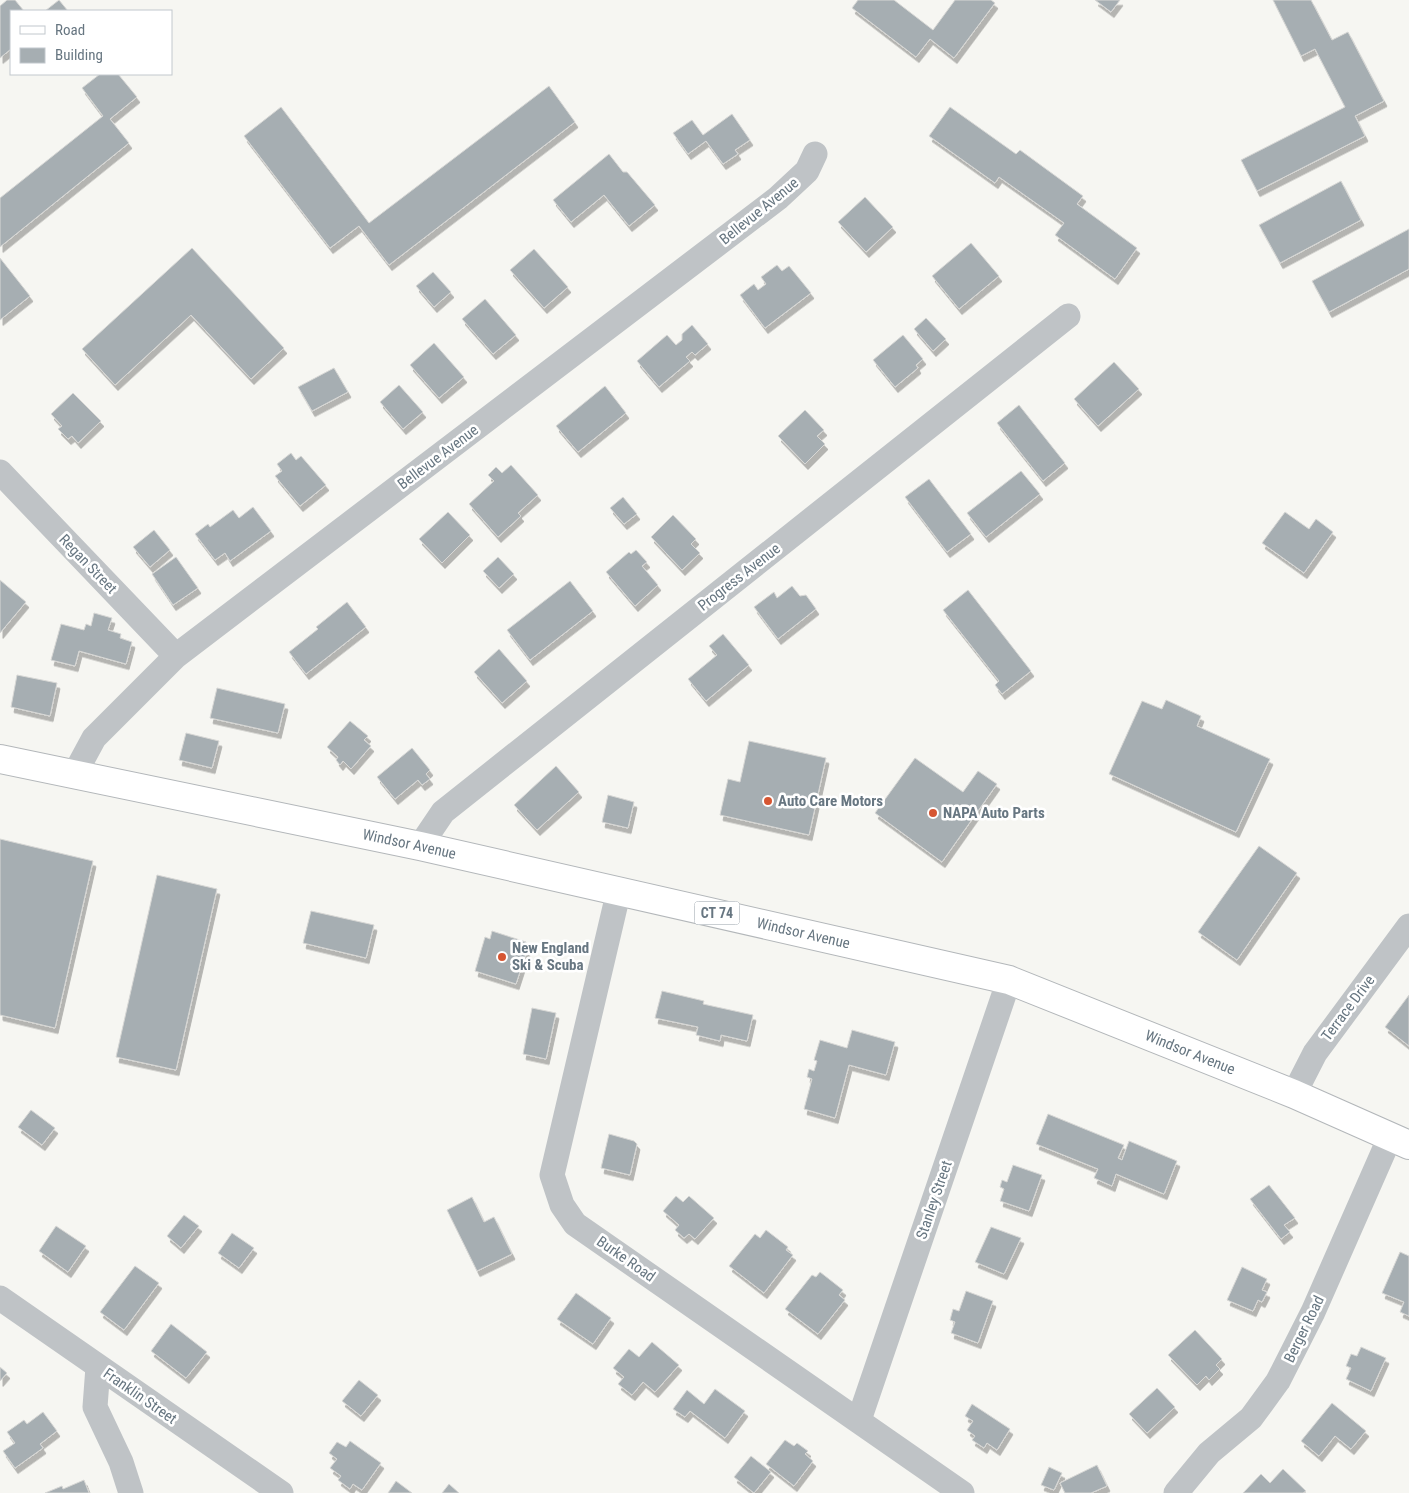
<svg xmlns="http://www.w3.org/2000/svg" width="1409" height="1493" font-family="'Roboto Condensed',sans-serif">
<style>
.building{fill:#a6aeb2;stroke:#d7d7d5;filter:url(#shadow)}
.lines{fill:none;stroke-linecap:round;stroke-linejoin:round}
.primary-casing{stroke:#b3b7ba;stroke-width:30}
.minor{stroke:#bfc3c6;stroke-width:25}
.primary{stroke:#fff;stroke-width:28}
.poi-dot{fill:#d65632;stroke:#fff;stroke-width:2}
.labels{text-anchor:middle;stroke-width:5;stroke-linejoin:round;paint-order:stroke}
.shield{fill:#fff;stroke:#959fa7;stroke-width:1}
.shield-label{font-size:14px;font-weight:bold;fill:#677681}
.street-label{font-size:15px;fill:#677681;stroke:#fff}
.poi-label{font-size:15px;font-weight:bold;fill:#677681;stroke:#fff;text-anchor:start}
</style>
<defs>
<filter id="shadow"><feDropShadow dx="3" dy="5.5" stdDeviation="0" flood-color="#0004"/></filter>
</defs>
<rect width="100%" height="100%" fill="#f6f6f2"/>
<!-- building -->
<path class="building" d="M 7,0 L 15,0 L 24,11 L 11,11 L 11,49 L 0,58 L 0,6 Z
M 59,0 L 68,11 L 45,11 Z
M 858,0 L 894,0 L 933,30 L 955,0 L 991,0 L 995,3 L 954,58 L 930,39 L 916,57 L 852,8 Z
M 1095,0 L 1120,0 L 1111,12 Z
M 1273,0 L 1311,0 L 1332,40 L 1348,32 L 1384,101 L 1355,116 L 1365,136 L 1257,191 L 1241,160 L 1345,107 L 1315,49 L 1301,56 Z
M 100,74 L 118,74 L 137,97 L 110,119 L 129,143 L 0,247 L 0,198 L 103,116 L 82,88 Z
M 549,86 L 575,122 L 389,265 L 359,226 L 330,248 L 244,136 L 281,107 L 369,223 Z
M 950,107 L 1016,154 L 1020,150 L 1083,196 L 1077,204 L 1137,248 L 1115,279 L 1055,235 L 1064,223 L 999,177 L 995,183 L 929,136 Z
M 732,114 L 750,140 L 735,150 L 738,154 L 723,164 L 706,141 L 688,154 L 673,133 L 692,120 L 703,135 Z
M 609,154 L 623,172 L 627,172 L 655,205 L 629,226 L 604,195 L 571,222 L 553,200 Z
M 1341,181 L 1361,220 L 1280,263 L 1259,225 Z
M 865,197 L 893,227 L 866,252 L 838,222 Z
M 1409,229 L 1409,269 L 1329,312 L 1312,281 Z
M 971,243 L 999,276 L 959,309 L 932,276 Z
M 192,248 L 284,348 L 251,379 L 191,315 L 115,385 L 82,349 Z
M 534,249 L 568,287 L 544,308 L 510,270 Z
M 0,258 L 30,296 L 0,320 Z
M 777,265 L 782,271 L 789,266 L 811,293 L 765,328 L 740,295 L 754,284 L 758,290 L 766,284 L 761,277 Z
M 433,272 L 451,292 L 434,307 L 416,286 Z
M 485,299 L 516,335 L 493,354 L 462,319 Z
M 926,318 L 946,339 L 933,351 L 914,329 Z
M 692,325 L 708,344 L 695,355 L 692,352 L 686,357 L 690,361 L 659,387 L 637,361 L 667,335 L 676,345 L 682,340 L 682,334 Z
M 903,335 L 923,359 L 916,365 L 918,368 L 895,387 L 873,360 Z
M 434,343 L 464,377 L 439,398 L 410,365 Z
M 1114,362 L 1139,389 L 1098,426 L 1074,399 Z
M 334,368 L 348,392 L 312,411 L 298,387 Z
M 399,385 L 423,412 L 403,429 L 380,402 Z
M 605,386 L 626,413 L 578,452 L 556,426 Z
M 73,393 L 101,421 L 78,443 L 72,436 L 68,439 L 58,429 L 62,426 L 51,414 Z
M 1019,405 L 1065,463 L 1043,481 L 997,423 Z
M 805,410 L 824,430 L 817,436 L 825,444 L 805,464 L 778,436 Z
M 291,453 L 296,460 L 301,456 L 326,485 L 300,506 L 275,476 L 282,471 L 277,464 Z
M 511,465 L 538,495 L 518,513 L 521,516 L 498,537 L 469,504 L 494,481 L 488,475 L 496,467 L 502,473 Z
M 1021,471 L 1040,494 L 986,537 L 967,513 Z
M 929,479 L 971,534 L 947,552 L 905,497 Z
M 623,497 L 637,514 L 624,524 L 610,508 Z
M 253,507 L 271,531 L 230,561 L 225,553 L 215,560 L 195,534 L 208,524 L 210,527 L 233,510 L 239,518 Z
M 448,512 L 470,535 L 442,563 L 419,539 Z
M 1285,512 L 1309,529 L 1316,519 L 1333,532 L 1304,573 L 1262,543 Z
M 673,515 L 696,539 L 691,544 L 700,553 L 682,570 L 651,537 Z
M 154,530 L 170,550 L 150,567 L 133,547 Z
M 636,550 L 647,562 L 642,566 L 658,585 L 635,606 L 606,572 L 629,552 L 631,554 Z
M 176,557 L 198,588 L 173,605 L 152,574 Z
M 498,557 L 514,574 L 499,588 L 483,571 Z
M 0,580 L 26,602 L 0,633 Z
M 570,581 L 593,611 L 530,660 L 507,630 Z
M 792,586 L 800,596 L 806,595 L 816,609 L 778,639 L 754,607 L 774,592 L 777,598 Z
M 968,590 L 1031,671 L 1002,694 L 995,685 L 999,681 L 943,610 Z
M 347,602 L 366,627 L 306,674 L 289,652 L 318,629 L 316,627 Z
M 94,613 L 112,618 L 108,630 L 121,634 L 120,638 L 132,642 L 126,664 L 79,651 L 75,666 L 51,660 L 61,624 L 84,630 L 86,624 L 91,626 Z
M 723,634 L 749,665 L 706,701 L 688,679 L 717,655 L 709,646 Z
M 499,649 L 527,681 L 502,703 L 474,672 Z
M 17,675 L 57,683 L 50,716 L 11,707 Z
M 217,688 L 285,704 L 278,733 L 210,718 Z
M 1166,700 L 1201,716 L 1197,726 L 1270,759 L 1236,832 L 1109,774 L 1142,701 L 1162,709 Z
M 350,721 L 368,736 L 364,740 L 371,746 L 351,769 L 343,761 L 340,765 L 336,760 L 338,757 L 327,747 Z
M 186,733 L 219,741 L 212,768 L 179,760 Z
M 749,741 L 826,758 L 809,835 L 720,815 L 728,779 L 740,782 Z
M 412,748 L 430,770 L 426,774 L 430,779 L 422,785 L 418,780 L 395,799 L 377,777 Z
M 915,758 L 963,792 L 978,771 L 997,784 L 942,862 L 875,813 Z
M 556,766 L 579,792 L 537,830 L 514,805 Z
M 608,795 L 634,802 L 628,828 L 602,822 Z
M 0,839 L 93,861 L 55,1028 L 0,1015 Z
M 1259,846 L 1297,873 L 1237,960 L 1198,932 Z
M 157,875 L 217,889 L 176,1070 L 116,1057 Z
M 311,911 L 374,925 L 366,958 L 303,943 Z
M 492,931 L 526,942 L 524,949 L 527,950 L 516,984 L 475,971 L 485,937 L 490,939 Z
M 662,991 L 704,1001 L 703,1004 L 753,1015 L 747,1041 L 721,1035 L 720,1041 L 696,1035 L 698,1027 L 655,1018 Z
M 1409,995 L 1409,1046 L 1385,1027 Z
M 532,1008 L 556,1013 L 546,1059 L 523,1054 Z
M 852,1030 L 895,1042 L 886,1075 L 849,1065 L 835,1118 L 804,1109 L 812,1079 L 807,1077 L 809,1069 L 814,1071 L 817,1061 L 814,1060 L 820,1040 L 847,1048 Z
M 31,1110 L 55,1128 L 42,1145 L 18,1127 Z
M 1048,1114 L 1124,1145 L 1118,1158 L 1122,1160 L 1129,1141 L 1177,1161 L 1164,1194 L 1116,1174 L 1112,1186 L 1094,1178 L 1098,1169 L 1036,1144 Z
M 609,1134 L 634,1141 L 637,1144 L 630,1175 L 601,1168 Z
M 1013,1165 L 1042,1175 L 1029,1211 L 1000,1201 L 1004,1189 L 1000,1187 L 1002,1180 L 1007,1182 Z
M 1269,1185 L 1295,1218 L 1284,1225 L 1290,1232 L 1281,1239 L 1250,1199 Z
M 676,1196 L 683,1202 L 689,1196 L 714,1218 L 695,1239 L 689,1234 L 684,1238 L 675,1230 L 679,1225 L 663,1211 Z
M 472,1197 L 484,1222 L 494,1217 L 512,1254 L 477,1271 L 447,1210 Z
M 184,1215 L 199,1226 L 181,1248 L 167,1236 Z
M 56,1226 L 86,1246 L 68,1272 L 39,1251 Z
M 991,1227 L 1021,1238 L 1004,1274 L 975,1262 Z
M 766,1230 L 788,1247 L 786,1250 L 793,1255 L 764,1293 L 729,1266 L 755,1234 L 760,1238 Z
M 232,1233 L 254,1248 L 239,1268 L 218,1253 Z
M 1400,1252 L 1409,1256 L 1409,1316 L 1400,1312 L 1404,1302 L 1382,1293 Z
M 135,1266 L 159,1283 L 124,1330 L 100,1312 Z
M 1242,1267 L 1267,1279 L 1262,1290 L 1267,1292 L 1262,1302 L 1258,1300 L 1253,1311 L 1227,1300 Z
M 820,1272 L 843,1290 L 839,1295 L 845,1300 L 818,1334 L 785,1309 L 812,1275 L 816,1277 Z
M 966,1291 L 993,1301 L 978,1343 L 951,1333 L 955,1322 L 950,1320 L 953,1309 L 959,1311 Z
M 576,1293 L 611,1318 L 593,1344 L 557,1319 Z
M 171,1324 L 207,1352 L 186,1378 L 151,1351 Z
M 1195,1330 L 1222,1359 L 1216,1365 L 1220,1369 L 1209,1380 L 1206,1376 L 1197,1385 L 1168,1355 Z
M 652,1342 L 679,1365 L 655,1392 L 643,1382 L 632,1395 L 618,1384 L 624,1377 L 613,1368 L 629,1349 L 639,1357 Z
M 1361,1347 L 1386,1358 L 1371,1391 L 1346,1379 L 1351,1368 L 1346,1366 L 1351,1354 L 1357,1356 Z
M 0,1367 L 7,1373 L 0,1381 Z
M 359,1380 L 378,1395 L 361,1416 L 342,1401 Z
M 1157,1388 L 1175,1407 L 1147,1433 L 1129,1414 Z
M 715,1389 L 745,1411 L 725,1438 L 690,1411 L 685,1417 L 673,1409 L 687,1390 L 704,1404 Z
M 1332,1403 L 1366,1431 L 1351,1449 L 1335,1436 L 1319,1456 L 1301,1441 Z
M 972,1404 L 1010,1429 L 997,1450 L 987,1443 L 984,1448 L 972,1440 L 975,1436 L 967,1430 L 973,1421 L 965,1416 Z
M 43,1412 L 57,1431 L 40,1444 L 43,1448 L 15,1468 L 3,1451 L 15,1443 L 7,1432 L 24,1420 L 27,1424 Z
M 785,1440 L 794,1446 L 797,1443 L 808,1451 L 805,1454 L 813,1461 L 794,1486 L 766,1464 Z
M 350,1441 L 381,1463 L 362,1490 L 353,1484 L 350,1489 L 338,1480 L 341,1476 L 330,1468 L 337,1459 L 329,1453 L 337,1442 L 346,1447 Z
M 751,1456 L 771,1472 L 754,1493 L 734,1477 Z
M 1097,1465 L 1107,1486 L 1091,1493 L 1065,1493 L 1060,1483 Z
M 1049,1467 L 1062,1473 L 1054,1490 L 1041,1485 Z
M 1283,1469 L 1306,1491 L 1303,1493 L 1243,1493 L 1261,1474 L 1270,1483 Z
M 84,1480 L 89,1493 L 45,1493 L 62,1486 L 63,1489 Z
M 396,1481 L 412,1493 L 388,1493 Z
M 449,1484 L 459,1493 L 442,1493 Z"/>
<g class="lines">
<!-- primary casing -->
<g class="primary-casing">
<g id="primary">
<path id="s1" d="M 0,759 L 420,846 L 1009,980 L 1294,1094 L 1409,1145"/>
</g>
</g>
<!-- minor -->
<path class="minor" d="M 0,472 L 176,656
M 74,775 L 94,738 L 176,656 L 778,198 L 807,171 L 815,154
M 420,846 L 443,812 L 1068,316
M 619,890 L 552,1175 L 562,1205 L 575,1224 L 962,1493
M 1294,1094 L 1315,1053 L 1409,926
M 0,1298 L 281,1493
M 98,1367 L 95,1407 L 121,1462 L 131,1493
M 859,1420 L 1009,980
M 1176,1493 L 1209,1453 L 1251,1418 L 1278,1381 L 1313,1312 L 1390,1137"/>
<!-- primary -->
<use href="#primary" class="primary"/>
</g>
<!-- markers -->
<g class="poi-dot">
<circle cx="768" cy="801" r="5"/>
<circle cx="933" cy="813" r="5"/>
<circle cx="502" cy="957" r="5"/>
</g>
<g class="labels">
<!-- shield labels -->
<rect class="shield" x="694.5" y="901.5" width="45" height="23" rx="4"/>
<g class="shield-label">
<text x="717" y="918">CT 74</text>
</g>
<!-- street labels -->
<g class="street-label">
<text transform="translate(759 211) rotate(-39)" y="5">Bellevue Avenue</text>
<text transform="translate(438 457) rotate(-37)" y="5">Bellevue Avenue</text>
<text transform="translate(88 564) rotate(46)" y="5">Regan Street</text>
<text transform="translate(739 577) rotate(-38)" y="5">Progress Avenue</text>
<text dy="5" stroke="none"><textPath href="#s1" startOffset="418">Windsor Avenue</textPath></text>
<text dy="5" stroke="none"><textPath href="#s1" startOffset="822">Windsor Avenue</textPath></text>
<text transform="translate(1348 1008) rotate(-53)" y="5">Terrace Drive</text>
<text dy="5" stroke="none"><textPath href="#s1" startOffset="1228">Windsor Avenue</textPath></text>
<text transform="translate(934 1200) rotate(-71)" y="5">Stanley Street</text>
<text transform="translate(626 1259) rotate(35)" y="5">Burke Road</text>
<text transform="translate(1304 1329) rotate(-64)" y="5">Berger Road</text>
<text transform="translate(140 1396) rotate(35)" y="5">Franklin Street</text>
</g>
<!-- poi labels -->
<g class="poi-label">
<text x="778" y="806">Auto Care Motors</text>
<text x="943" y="818">NAPA Auto Parts</text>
<text x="512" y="953">New England<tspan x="512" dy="17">Ski &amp; Scuba</tspan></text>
</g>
</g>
<!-- legend -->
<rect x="10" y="10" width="162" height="65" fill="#ffffff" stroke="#c2c8cd"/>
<rect x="20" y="26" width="25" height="8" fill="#ffffff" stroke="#c2c8cd"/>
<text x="55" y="35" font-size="15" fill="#677681">Road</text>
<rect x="20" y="48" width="25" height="15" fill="#a6aeb2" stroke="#c2c8cd"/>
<text x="55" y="60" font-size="15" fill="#677681">Building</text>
</svg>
